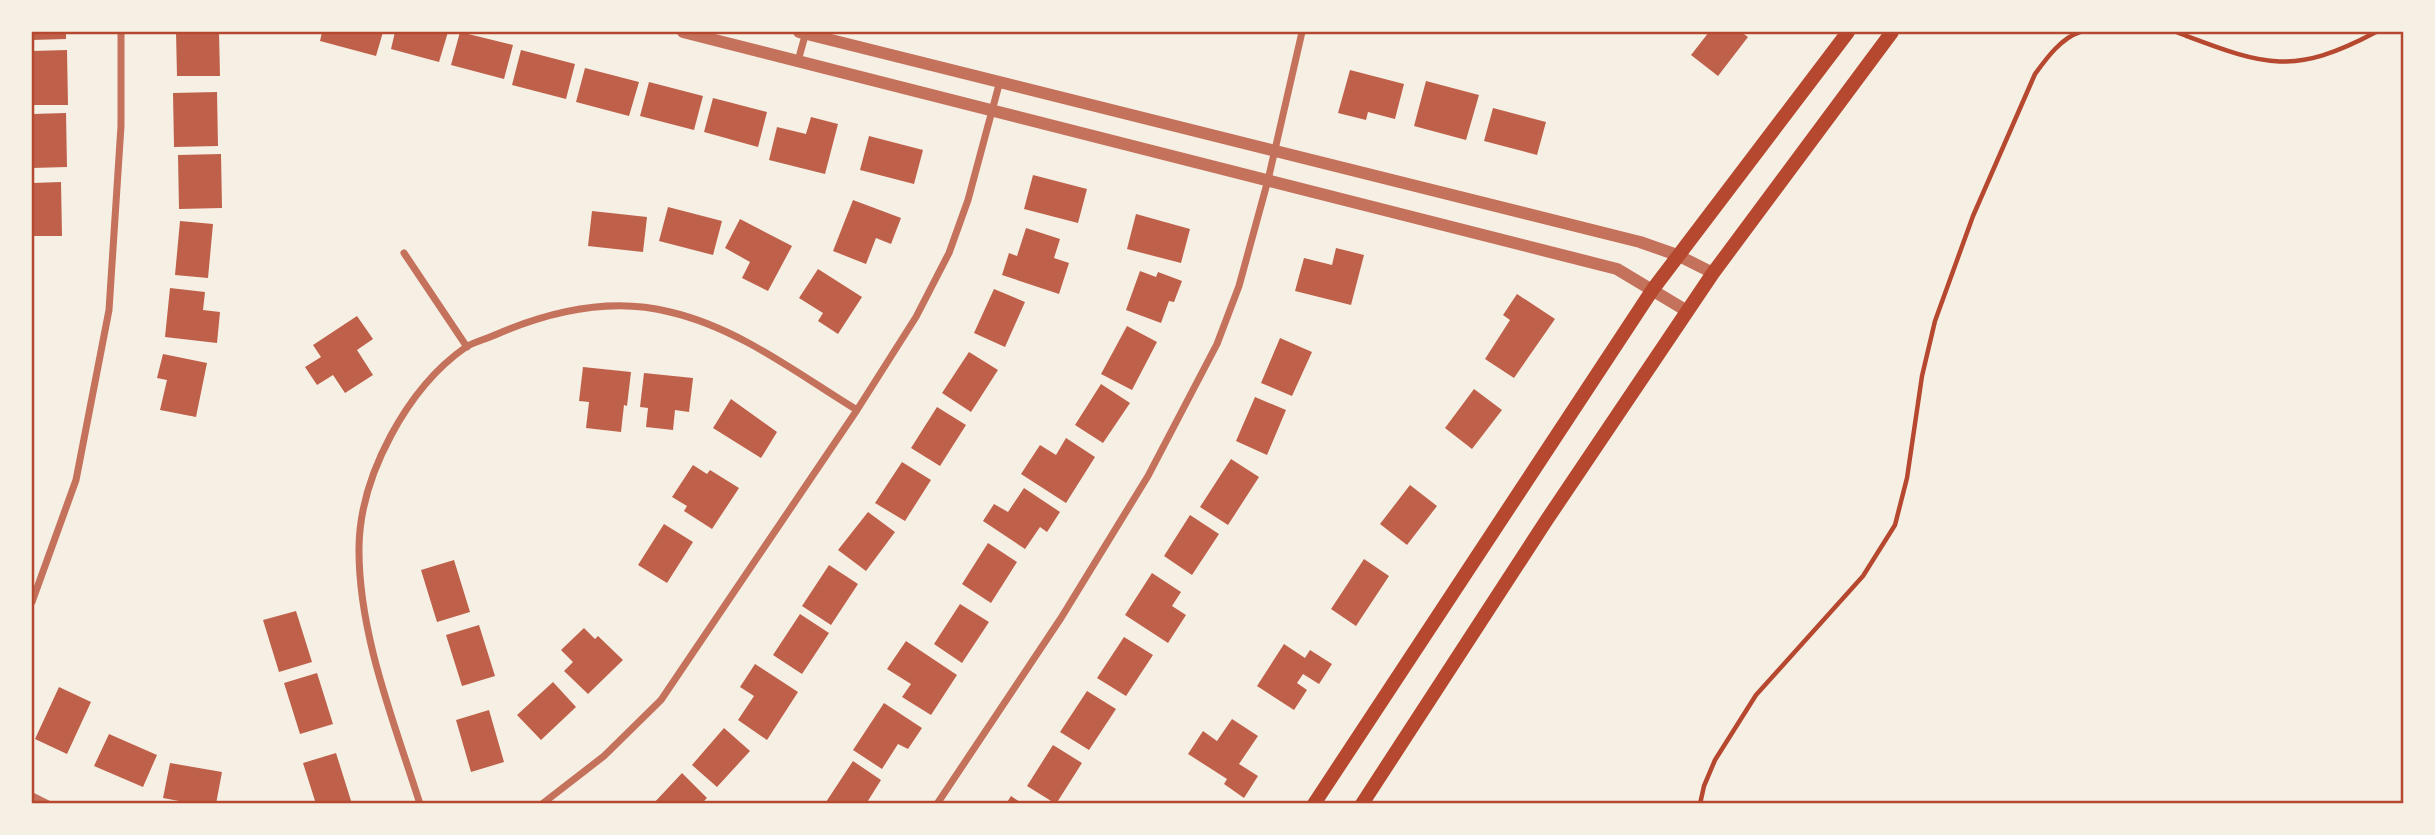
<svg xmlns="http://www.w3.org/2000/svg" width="2435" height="835" font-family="'Asap Condensed',sans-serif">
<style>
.building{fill:#bf614a}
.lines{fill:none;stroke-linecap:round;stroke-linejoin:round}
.path{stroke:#b5482f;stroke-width:4.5}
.minor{stroke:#c5725c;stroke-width:7}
.tertiary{stroke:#c5725c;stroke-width:12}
.secondary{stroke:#b5482f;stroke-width:14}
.neatline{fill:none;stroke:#b5482f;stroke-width:2.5}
</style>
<rect width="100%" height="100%" fill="#f6efe4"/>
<!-- building -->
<path class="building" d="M 32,32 L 66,32 L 66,39 L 32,40 Z
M 176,32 L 219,32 L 220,76 L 177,76 Z
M 322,32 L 383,32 L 376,56 L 320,41 Z
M 395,32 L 448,32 L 439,62 L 391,49 Z
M 460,32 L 513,45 L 504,79 L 451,65 Z
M 1709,32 L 1741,32 L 1748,37 L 1718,76 L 1691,55 Z
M 67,50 L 68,105 L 32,105 L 32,51 Z
M 521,50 L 575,64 L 566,99 L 512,85 Z
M 585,68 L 639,82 L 629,116 L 576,102 Z
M 1350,70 L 1404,84 L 1395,119 L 1368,112 L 1366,120 L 1338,113 Z
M 1426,81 L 1479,95 L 1466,140 L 1414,126 Z
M 649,82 L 703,96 L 694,130 L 640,116 Z
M 217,92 L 218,146 L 174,147 L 173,93 Z
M 713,98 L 767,112 L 758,147 L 704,132 Z
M 1493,108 L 1546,122 L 1537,155 L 1484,141 Z
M 66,113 L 67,167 L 32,168 L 32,114 Z
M 811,117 L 838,124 L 825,174 L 769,160 L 777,127 L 806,134 Z
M 869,136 L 923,150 L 914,184 L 860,170 Z
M 221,154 L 222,208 L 179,209 L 178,155 Z
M 1033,175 L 1087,189 L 1078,223 L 1024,209 Z
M 61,182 L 62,236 L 32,236 L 32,183 Z
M 853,200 L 901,218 L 891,244 L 876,238 L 866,264 L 833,251 Z
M 668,207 L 722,221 L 713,255 L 659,241 Z
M 592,211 L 647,217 L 643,252 L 588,246 Z
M 1136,214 L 1190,229 L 1181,263 L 1127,249 Z
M 740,219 L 792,246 L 768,291 L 742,278 L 750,262 L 725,248 Z
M 180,221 L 213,224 L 208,278 L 175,275 Z
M 1026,228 L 1060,239 L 1054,258 L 1069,263 L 1059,294 L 1002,275 L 1009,253 L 1017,256 Z
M 1336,248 L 1364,255 L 1351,305 L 1295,291 L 1304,258 L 1332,265 Z
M 818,269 L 862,297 L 838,334 L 818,321 L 823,313 L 799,298 Z
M 1140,271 L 1156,277 L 1158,272 L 1182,281 L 1174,302 L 1169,301 L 1161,323 L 1126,310 Z
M 170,288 L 205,292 L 203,310 L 220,312 L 217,343 L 165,337 Z
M 994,289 L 1025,302 L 1005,347 L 974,333 Z
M 1517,294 L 1555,319 L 1514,378 L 1485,359 L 1510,320 L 1503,315 Z
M 357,316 L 373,339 L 357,350 L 373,375 L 345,393 L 333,375 L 317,385 L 305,367 L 321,357 L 313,345 Z
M 1127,326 L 1157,342 L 1132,390 L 1101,374 Z
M 1280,338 L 1312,352 L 1292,396 L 1261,383 Z
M 969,352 L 998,370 L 971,412 L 942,393 Z
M 163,354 L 207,363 L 196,417 L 160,410 L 167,380 L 157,378 Z
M 583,367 L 631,372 L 627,406 L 624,405 L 621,432 L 586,428 L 589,402 L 579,401 Z
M 644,373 L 693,378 L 689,412 L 675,410 L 673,430 L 646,427 L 648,408 L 640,407 Z
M 1101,384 L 1130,403 L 1103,443 L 1075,425 Z
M 1474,389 L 1502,410 L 1472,449 L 1445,428 Z
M 1255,397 L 1286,410 L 1267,455 L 1236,441 Z
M 731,399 L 777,432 L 761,458 L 713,428 Z
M 937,407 L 966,425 L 940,466 L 911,448 Z
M 1066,438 L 1095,457 L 1066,503 L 1021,474 L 1040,445 L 1056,455 Z
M 1231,459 L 1259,477 L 1228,525 L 1200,507 Z
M 902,462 L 931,480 L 905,521 L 875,503 Z
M 693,465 L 707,474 L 710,470 L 739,488 L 712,529 L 684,511 L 687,506 L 672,497 Z
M 1410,485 L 1437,506 L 1407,545 L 1380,524 Z
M 1024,488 L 1060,512 L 1047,532 L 1040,527 L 1025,549 L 983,521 L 994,504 L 1008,512 Z
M 868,512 L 895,532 L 866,571 L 838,550 Z
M 1190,515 L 1219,534 L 1192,575 L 1164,556 Z
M 664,524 L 693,542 L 667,583 L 638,565 Z
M 988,543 L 1017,562 L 991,603 L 962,584 Z
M 1364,559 L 1389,576 L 1356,626 L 1331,609 Z
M 454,560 L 470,612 L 437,622 L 421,570 Z
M 829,565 L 858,584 L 831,625 L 802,606 Z
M 1152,573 L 1181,592 L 1172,606 L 1186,615 L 1168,643 L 1125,615 Z
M 960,604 L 989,622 L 962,663 L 934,644 Z
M 296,611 L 312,662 L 279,672 L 263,620 Z
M 800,614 L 829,633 L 802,674 L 773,655 Z
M 479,625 L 495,676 L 462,686 L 446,635 Z
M 584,628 L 595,639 L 598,636 L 623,660 L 588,694 L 564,671 L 573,662 L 561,650 Z
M 1124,637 L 1153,655 L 1126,696 L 1097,678 Z
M 906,641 L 957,675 L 931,715 L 902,697 L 911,684 L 887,669 Z
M 1284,644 L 1305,658 L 1310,650 L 1332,664 L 1319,684 L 1303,674 L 1297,683 L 1307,690 L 1294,710 L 1257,686 Z
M 755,664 L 798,692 L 767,740 L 738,720 L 754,696 L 740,687 Z
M 317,673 L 333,724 L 300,734 L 284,683 Z
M 553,682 L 576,707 L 541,740 L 517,715 Z
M 59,687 L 91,702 L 67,754 L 35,739 Z
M 1087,691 L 1116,709 L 1089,750 L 1060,732 Z
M 884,703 L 922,728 L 908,749 L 898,744 L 882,769 L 853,750 Z
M 489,710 L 504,762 L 471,772 L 456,720 Z
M 1232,719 L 1258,736 L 1239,764 L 1258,776 L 1244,798 L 1224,784 L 1227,779 L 1188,754 L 1203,731 L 1217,741 Z
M 724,728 L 750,751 L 717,787 L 692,765 Z
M 109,734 L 157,755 L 143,787 L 94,766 Z
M 1053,745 L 1082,763 L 1056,804 L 1027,786 Z
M 336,753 L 352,804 L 316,804 L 303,763 Z
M 853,761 L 881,780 L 866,804 L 828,804 L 826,802 Z
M 170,763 L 222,772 L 216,804 L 195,804 L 163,798 Z
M 682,773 L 707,798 L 701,804 L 653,804 Z
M 1011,796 L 1023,804 L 1006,804 Z"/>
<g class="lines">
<!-- path -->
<path class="path" d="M 2176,32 C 2262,64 2290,78 2376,32
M 1700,804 L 1704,786 L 1715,760 L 1756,695 L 1863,576 L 1895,525 L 1907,478 L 1922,376 L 1935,321 L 1973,216 L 2035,74 C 2046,59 2061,38 2080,32"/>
<!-- minor -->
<path class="minor" d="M 798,61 L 806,32
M 404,253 L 467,347
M 32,602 L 76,480 L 109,310 L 121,126 L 121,32
M 32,796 L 48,804
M 420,804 C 394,722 358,633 359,547 C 360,476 407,388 466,347 C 474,342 486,339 495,335 C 550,311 611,297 670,312 C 739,328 798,374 857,410
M 542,804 L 604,756 L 661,700 L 857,410 L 916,317 L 949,253 L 968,200 L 1000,81
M 937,804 L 1061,618 L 1148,476 L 1217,344 L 1239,286 L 1268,180 L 1302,32"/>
<!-- tertiary -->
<path class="tertiary" d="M 683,32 L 1617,269 L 1687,311
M 799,32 L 1640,242 L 1677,255 L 1713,273"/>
<!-- secondary -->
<path class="secondary" d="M 1314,804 L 1653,289 L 1848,32
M 1362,804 L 1546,521 L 1713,273 L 1892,32"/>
</g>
<!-- border -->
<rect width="2435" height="835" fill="none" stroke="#f6efe4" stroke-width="66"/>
<rect x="33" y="33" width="2369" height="769" class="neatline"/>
</svg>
